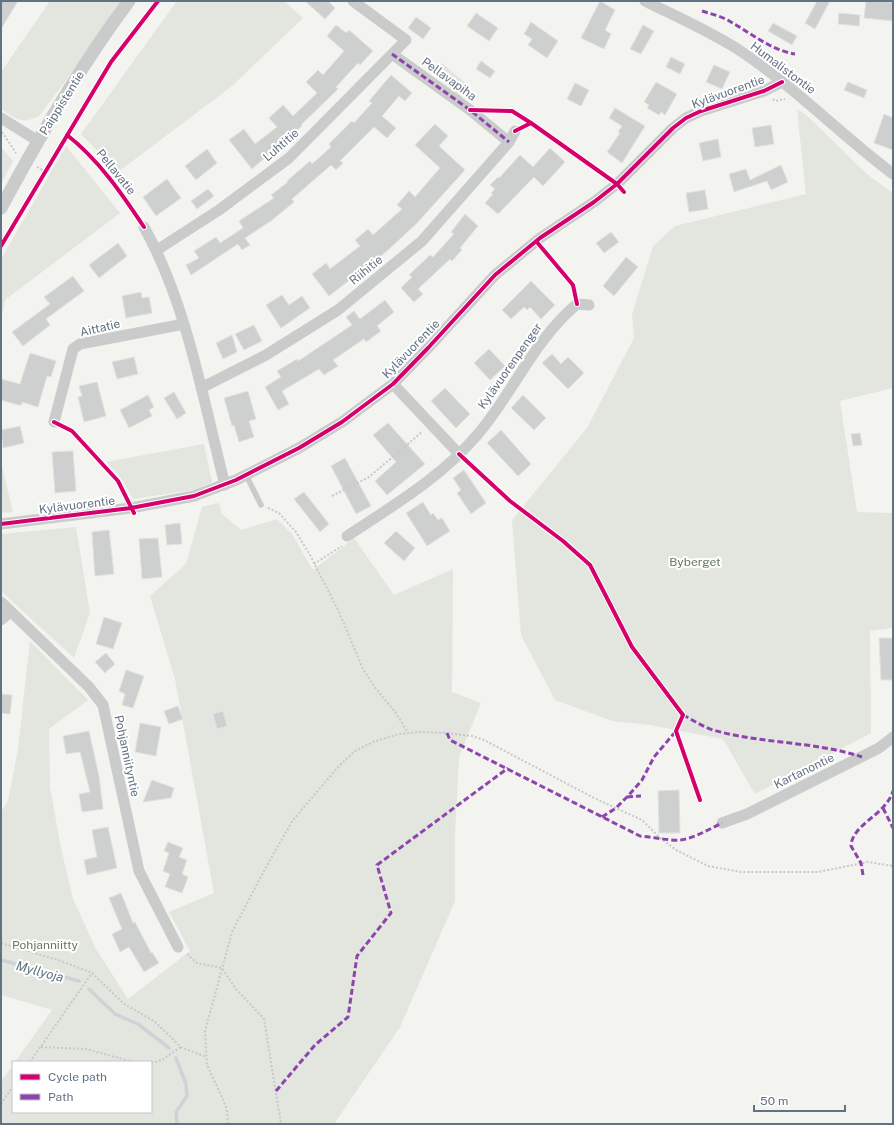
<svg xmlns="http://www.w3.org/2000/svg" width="894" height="1125" font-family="'Public Sans',sans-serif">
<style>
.green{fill:#e2e6de}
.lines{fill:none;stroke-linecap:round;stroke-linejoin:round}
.stream{stroke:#ccd4d7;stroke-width:3.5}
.building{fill:#cecfcf;stroke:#e2e2e1}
.path{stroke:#c8c8c9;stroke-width:2;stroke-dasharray:2 2;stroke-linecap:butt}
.service{stroke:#cacccc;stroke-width:5.5}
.minor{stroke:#cacccc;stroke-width:11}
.tertiary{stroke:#cacccc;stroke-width:13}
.quiet{stroke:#8e44ad;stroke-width:3;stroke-dasharray:6 3;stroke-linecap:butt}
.cycleway-casing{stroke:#fff;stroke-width:6}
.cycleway{stroke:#d6006c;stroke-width:4}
.labels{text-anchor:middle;stroke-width:4;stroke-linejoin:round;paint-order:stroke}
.street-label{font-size:12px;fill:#617283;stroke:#fff}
.park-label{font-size:12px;fill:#647960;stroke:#fff}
.water-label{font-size:13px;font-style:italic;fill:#5c7580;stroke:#fff}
</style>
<rect width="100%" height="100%" fill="#f3f3f0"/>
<!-- green -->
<path class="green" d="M 50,1 L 126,1 L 39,116 C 21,125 17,119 1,109 L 1,72 Z
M 177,1 L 284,1 L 303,18 L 232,86 L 118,172 L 81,134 Z
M 442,63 L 470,87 L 461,98 L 433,74 Z
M 797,109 L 806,115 L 868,175 L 893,193 L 893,388 L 840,401 L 857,512 L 893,513 L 893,628 L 870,631 L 871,733 L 755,794 L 723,739 L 650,725 L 612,721 L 555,700 L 521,635 L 512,520 L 587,428 L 634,338 L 632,315 L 653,246 L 675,226 L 806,194 Z
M 66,146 L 120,213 L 5,300 L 1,320 L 1,259 Z
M 1,147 L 13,161 L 1,184 Z
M 204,444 L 212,482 L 193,490 L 133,499 L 121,478 L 106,462 Z
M 1,463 L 13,512 L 1,513 Z
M 219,503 L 222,514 L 241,530 L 277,519 L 292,534 L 313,570 L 354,538 L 394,595 L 453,569 L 452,692 L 481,703 L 459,757 L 455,834 L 455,901 L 400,1027 L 334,1124 L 1,1124 L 1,1081 L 13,1065 L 13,1112 L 151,1112 L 151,1062 L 15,1062 L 52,1010 L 1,995 L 1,812 L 8,801 L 18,749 L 30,641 L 88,700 L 49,729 L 50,787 L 61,848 L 73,899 L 96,949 L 128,999 L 190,951 L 169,912 L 214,893 L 175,679 L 150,596 L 186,564 L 202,507 Z
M 76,527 L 90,613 L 74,658 L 1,591 L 1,534 Z"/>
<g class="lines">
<!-- stream -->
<path class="stream" d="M 1,960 L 79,981
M 89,989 L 115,1014 L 138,1024 L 169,1048
M 176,1058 L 186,1084 L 187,1096 L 176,1112 L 177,1124"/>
</g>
<!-- building -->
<path class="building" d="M 1,1 L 18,1 L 1,29 Z
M 305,1 L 328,1 L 335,8 L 325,19 Z
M 600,1 L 615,10 L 605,30 L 611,34 L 604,49 L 581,38 Z
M 817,1 L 830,1 L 815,29 L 805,23 Z
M 866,1 L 893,2 L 893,21 L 864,18 Z
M 476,13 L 498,28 L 489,41 L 467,26 Z
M 839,13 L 860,15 L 859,26 L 838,24 Z
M 416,17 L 431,28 L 423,39 L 408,28 Z
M 531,22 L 558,41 L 547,58 L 528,45 L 532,39 L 524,34 Z
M 773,23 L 797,36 L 792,45 L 768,31 Z
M 336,25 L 346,33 L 349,30 L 373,51 L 360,65 L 358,63 L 336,87 L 338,89 L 301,125 L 302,126 L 252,169 L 229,140 L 244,129 L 255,144 L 277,127 L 269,118 L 283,105 L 293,116 L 317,93 L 306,82 L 318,70 L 323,75 L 344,51 L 327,36 Z
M 643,25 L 654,31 L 641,54 L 630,49 Z
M 671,57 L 685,64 L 680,74 L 666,67 Z
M 481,61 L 495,71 L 490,78 L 476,69 Z
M 714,65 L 730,72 L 722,89 L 706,82 Z
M 391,75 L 412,93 L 405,101 L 399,96 L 382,116 L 396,128 L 387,138 L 374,127 L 340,161 L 343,163 L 336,170 L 331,165 L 292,199 L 294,202 L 271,221 L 245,238 L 250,245 L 242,250 L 238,244 L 191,275 L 186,265 L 199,258 L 194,251 L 216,237 L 220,243 L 243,228 L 239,221 L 274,198 L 271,195 L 288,182 L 287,181 L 310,161 L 312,164 L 331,147 L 329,144 L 352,121 L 354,123 L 372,103 L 369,101 Z
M 656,82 L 677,94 L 665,115 L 661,112 L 659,115 L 647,108 L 649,105 L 644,102 Z
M 848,82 L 867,90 L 864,98 L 844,90 Z
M 575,83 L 589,90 L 581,106 L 567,99 Z
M 615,108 L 645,126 L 622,163 L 607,152 L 620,133 L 618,132 L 622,126 L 609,118 Z
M 884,114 L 893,118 L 893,150 L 874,143 Z
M 435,124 L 448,136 L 439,146 L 465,170 L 417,223 L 387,251 L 329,296 L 312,274 L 326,263 L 330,269 L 360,246 L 355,240 L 368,229 L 373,235 L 402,209 L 397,205 L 409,191 L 415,197 L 440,168 L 415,145 Z
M 771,125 L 774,144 L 755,147 L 752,128 Z
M 718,139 L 721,157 L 703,161 L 699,143 Z
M 550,148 L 565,162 L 543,186 L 534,177 L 498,214 L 485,203 L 493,194 L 491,193 L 495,189 L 490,185 L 498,177 L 499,178 L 520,155 L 533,167 Z
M 207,149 L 217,163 L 196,180 L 185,166 Z
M 781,165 L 788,182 L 771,190 L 767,181 L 734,192 L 729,174 L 746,169 L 750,180 Z
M 167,179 L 181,198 L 156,216 L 143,197 Z
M 208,189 L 214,196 L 197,209 L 191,201 Z
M 705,190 L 708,209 L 689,212 L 686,193 Z
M 465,214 L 478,226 L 460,248 L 462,250 L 452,261 L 450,259 L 418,289 L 423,294 L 414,302 L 401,288 L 412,277 L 409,275 L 430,255 L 433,257 L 454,234 L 451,232 Z
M 611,232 L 619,242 L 604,253 L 596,243 Z
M 118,243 L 127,256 L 99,278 L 89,265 Z
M 626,257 L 638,267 L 614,296 L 603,286 Z
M 73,276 L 84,291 L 46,319 L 50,325 L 23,346 L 12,332 L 50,304 L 44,297 Z
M 531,281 L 555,305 L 541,319 L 530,307 L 527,310 L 524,307 L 511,319 L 502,310 Z
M 141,292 L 142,298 L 149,297 L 152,313 L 126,318 L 122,296 Z
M 282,295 L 289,305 L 302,296 L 310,308 L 281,328 L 266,305 Z
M 385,300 L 394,312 L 377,326 L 381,331 L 366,342 L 364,339 L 333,360 L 338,366 L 324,375 L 319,369 L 282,391 L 289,404 L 278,410 L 265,387 L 281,377 L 277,371 L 297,359 L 298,361 L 352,325 L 346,317 L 354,311 L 360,319 Z
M 254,325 L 262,341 L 244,350 L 235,334 Z
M 232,335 L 237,352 L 223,359 L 216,343 Z
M 489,349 L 505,366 L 490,380 L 474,363 Z
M 30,353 L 56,361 L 51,377 L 47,376 L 38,407 L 22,402 L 22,405 L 18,405 L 1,400 L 1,379 L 20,384 Z
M 552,354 L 561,364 L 568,357 L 584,373 L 568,389 L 542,363 Z
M 134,357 L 138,374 L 117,379 L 112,362 Z
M 97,382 L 106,416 L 84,422 L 78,397 L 82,396 L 79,386 Z
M 445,388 L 470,414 L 456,428 L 431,401 Z
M 248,391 L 256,419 L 249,421 L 254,437 L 239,442 L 234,425 L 232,426 L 224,398 Z
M 174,392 L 186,413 L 177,419 L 164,398 Z
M 148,395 L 154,407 L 149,410 L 152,416 L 129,428 L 120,410 Z
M 523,395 L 546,418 L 534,430 L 511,408 Z
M 388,423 L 425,464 L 387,495 L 375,481 L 396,462 L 373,435 Z
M 20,426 L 24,443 L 3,448 L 1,430 Z
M 501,430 L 531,464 L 518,476 L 487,443 Z
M 860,433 L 862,445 L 853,446 L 851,434 Z
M 73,451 L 76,491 L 55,493 L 52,452 Z
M 345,458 L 371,506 L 356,514 L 331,466 Z
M 464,470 L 486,503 L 471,514 L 457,493 L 461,490 L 453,478 Z
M 304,492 L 329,524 L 320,532 L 294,499 Z
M 423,502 L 431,515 L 433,513 L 438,520 L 442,518 L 450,531 L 427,546 L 406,513 Z
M 180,523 L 182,544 L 167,545 L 165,525 Z
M 109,530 L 114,574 L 95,576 L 92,532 Z
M 396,531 L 415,548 L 404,561 L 384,543 Z
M 158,538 L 162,577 L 142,579 L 139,539 Z
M 104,617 L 122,623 L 113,649 L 96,644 Z
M 879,638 L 893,638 L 893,680 L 881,680 Z
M 106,653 L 115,664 L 105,673 L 95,662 Z
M 126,670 L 144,676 L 133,708 L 122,705 L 125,694 L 119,691 Z
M 1,694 L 12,695 L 10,714 L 1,713 Z
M 178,706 L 183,719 L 169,724 L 164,711 Z
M 223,711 L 227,726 L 217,729 L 213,714 Z
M 140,723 L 161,727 L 156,756 L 135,752 Z
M 89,731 L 99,776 L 103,809 L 82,812 L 79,794 L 90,792 L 80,752 L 66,754 L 63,736 Z
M 152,780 L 174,788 L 171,798 L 143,802 Z
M 679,790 L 680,833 L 659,833 L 658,791 Z
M 108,827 L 117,868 L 87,875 L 84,860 L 97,857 L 92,830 Z
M 168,842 L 183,848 L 179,857 L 187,860 L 182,874 L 188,877 L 182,893 L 165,887 L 170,874 L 163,871 L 169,853 L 164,851 Z
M 121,893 L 133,923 L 135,922 L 151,953 L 152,952 L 159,963 L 144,972 L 129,947 L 120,952 L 112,934 L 122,929 L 109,898 Z"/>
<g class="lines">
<!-- path -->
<path class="path" d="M 773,99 L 775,101 L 785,99
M 2,132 L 16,153
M 37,167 L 46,172
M 332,496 L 369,477 L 422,432
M 268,508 L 279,513 L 296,532 L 310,555 L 339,612 L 363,669 L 376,689 L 396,713 L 408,733
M 314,564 L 342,546
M 1,943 L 61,961 L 92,973 L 124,1004 L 154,1021 L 181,1047 L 206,1057
M 187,954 L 197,963 L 222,968 L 236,989 L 264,1019 L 281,1124
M 41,1047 L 86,1049 L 133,1062
M 30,1062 L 92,973
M 151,1063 L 162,1060 L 181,1047
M 1,1104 L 13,1086
M 228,1124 L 227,1110 L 222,1097 L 207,1065 L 205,1031 L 232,932 L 266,867 L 293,820 L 339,766 L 355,751 L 373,742 L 399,734 L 420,732 L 447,733 L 472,736 L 484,740 L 594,798 L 642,820 L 659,837 L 676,850 L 708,866 L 741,872 L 818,872 L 868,862 L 893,866"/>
<!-- service -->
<path class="service" d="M 246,475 L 261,505"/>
<!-- minor -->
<path class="minor" d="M 645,1 C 677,17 712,32 742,52 C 796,88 841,135 893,174
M 392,54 L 470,110 L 509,142
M 1,118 L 38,141
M 144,227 C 187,304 203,400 225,485
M 157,250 L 219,210 L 289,158 L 406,40 L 353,1
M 393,384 L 459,454
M 201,388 L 266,355 L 338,310 L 422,241 L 509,142 L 515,131
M 54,422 L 73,349 L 80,344 L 184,324
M 1,524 L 131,508 L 194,496 L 236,480 L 299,448 L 342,422 L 393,384 L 428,348 L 495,275 L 540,238 L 594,202 L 617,184 L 673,128 L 686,118 L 701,111 L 764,91 L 782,82
M 347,536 C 394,505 442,477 478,434 C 513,393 534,340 577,304 L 589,305
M 1,602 L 89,687 L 103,705 L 139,871 L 178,947
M 1,620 L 10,612
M 722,823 L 747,814 L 879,748 L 893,737"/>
<!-- tertiary -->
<path class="tertiary" d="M 1,208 C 39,137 80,66 129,1"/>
<!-- quiet -->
<path class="quiet" d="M 702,11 C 712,14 723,17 731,22 C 752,34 771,50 795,54
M 392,54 L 470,110 L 509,142
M 683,715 C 693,720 703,727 713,730 C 762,744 814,741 862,757
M 447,733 L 450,740 L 640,836 C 651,837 661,839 672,840 C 689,842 707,830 722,823
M 627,797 L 641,796
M 883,808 L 893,828
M 602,817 L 616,808 L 627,797 L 642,780 L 654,757 L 676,731
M 863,875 L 861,863 L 851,846 C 852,824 886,815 893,791
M 276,1091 L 315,1045 L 348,1017 L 357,956 L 391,913 L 377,865 L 508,768"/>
<!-- cycleway casing -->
<g class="cycleway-casing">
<path id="cycleway" d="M 470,110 L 512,111 L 531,123
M 515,131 L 531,123 L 617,184 L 624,192
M 67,135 C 99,160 122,194 144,227
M 536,241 L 573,285 L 577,304
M 1,246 L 111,62 L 158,1
M 54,422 L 72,431 L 118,481 L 134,513
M 459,454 L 510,501 L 563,541 L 590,565 L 632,647 L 683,715 L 676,731 L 700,800
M 1,524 L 131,508 L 194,496 L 236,480 L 299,448 L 342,422 L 393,384 L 428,348 L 495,275 L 540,238 L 594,202 L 617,184 L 673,128 L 686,118 L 701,111 L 764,91 L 782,82"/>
</g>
<!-- cycleway -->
<use href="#cycleway" class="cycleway"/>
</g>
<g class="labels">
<!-- street labels -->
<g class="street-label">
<text transform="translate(783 68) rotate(37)" y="4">Humalistontie</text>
<text transform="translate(449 79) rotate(36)" y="4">Pellavapiha</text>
<text transform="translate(728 92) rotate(-20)" y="4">Kylävuorentie</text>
<text transform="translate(62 103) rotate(-58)" y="4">Paippistentie</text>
<text transform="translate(281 145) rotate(-41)" y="4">Luhtitie</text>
<text transform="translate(116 172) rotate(51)" y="4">Pellavatie</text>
<text transform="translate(366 270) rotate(-39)" y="4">Riihitie</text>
<text transform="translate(100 328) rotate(-13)" y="4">Aittatie</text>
<text transform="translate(411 349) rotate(-46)" y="4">Kylävuorentie</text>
<text transform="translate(510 366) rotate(-55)" y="4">Kylävuorenpenger</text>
<text transform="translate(77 505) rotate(-7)" y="4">Kylävuorentie</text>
<text transform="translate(127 756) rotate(78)" y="4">Pohjanniityntie</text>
<text transform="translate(804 771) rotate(-26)" y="4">Kartanontie</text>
</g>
<!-- park labels -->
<g class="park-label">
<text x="695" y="566">Byberget</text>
<text x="45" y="949">Pohjanniitty</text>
</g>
<!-- water labels -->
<g class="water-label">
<text transform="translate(40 971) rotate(15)" y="5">Myllyoja</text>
</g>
</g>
<!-- border -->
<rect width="894" height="1125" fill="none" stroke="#617283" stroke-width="4"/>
<!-- legend -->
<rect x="12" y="1061" width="140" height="52" fill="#ffffff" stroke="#c0c7cd"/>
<rect x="20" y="1074" width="20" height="6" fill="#d6006c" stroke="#c0c7cd"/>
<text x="48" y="1081" font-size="12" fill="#617283">Cycle path</text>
<rect x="20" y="1094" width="20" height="6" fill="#8e44ad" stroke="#c0c7cd"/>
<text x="48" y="1101" font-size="12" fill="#617283">Path</text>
<!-- scale -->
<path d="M754 1105v6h91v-6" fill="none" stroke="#617283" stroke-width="2"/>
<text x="760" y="1105" font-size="12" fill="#617283" stroke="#ffffff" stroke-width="3" paint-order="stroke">50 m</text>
</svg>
